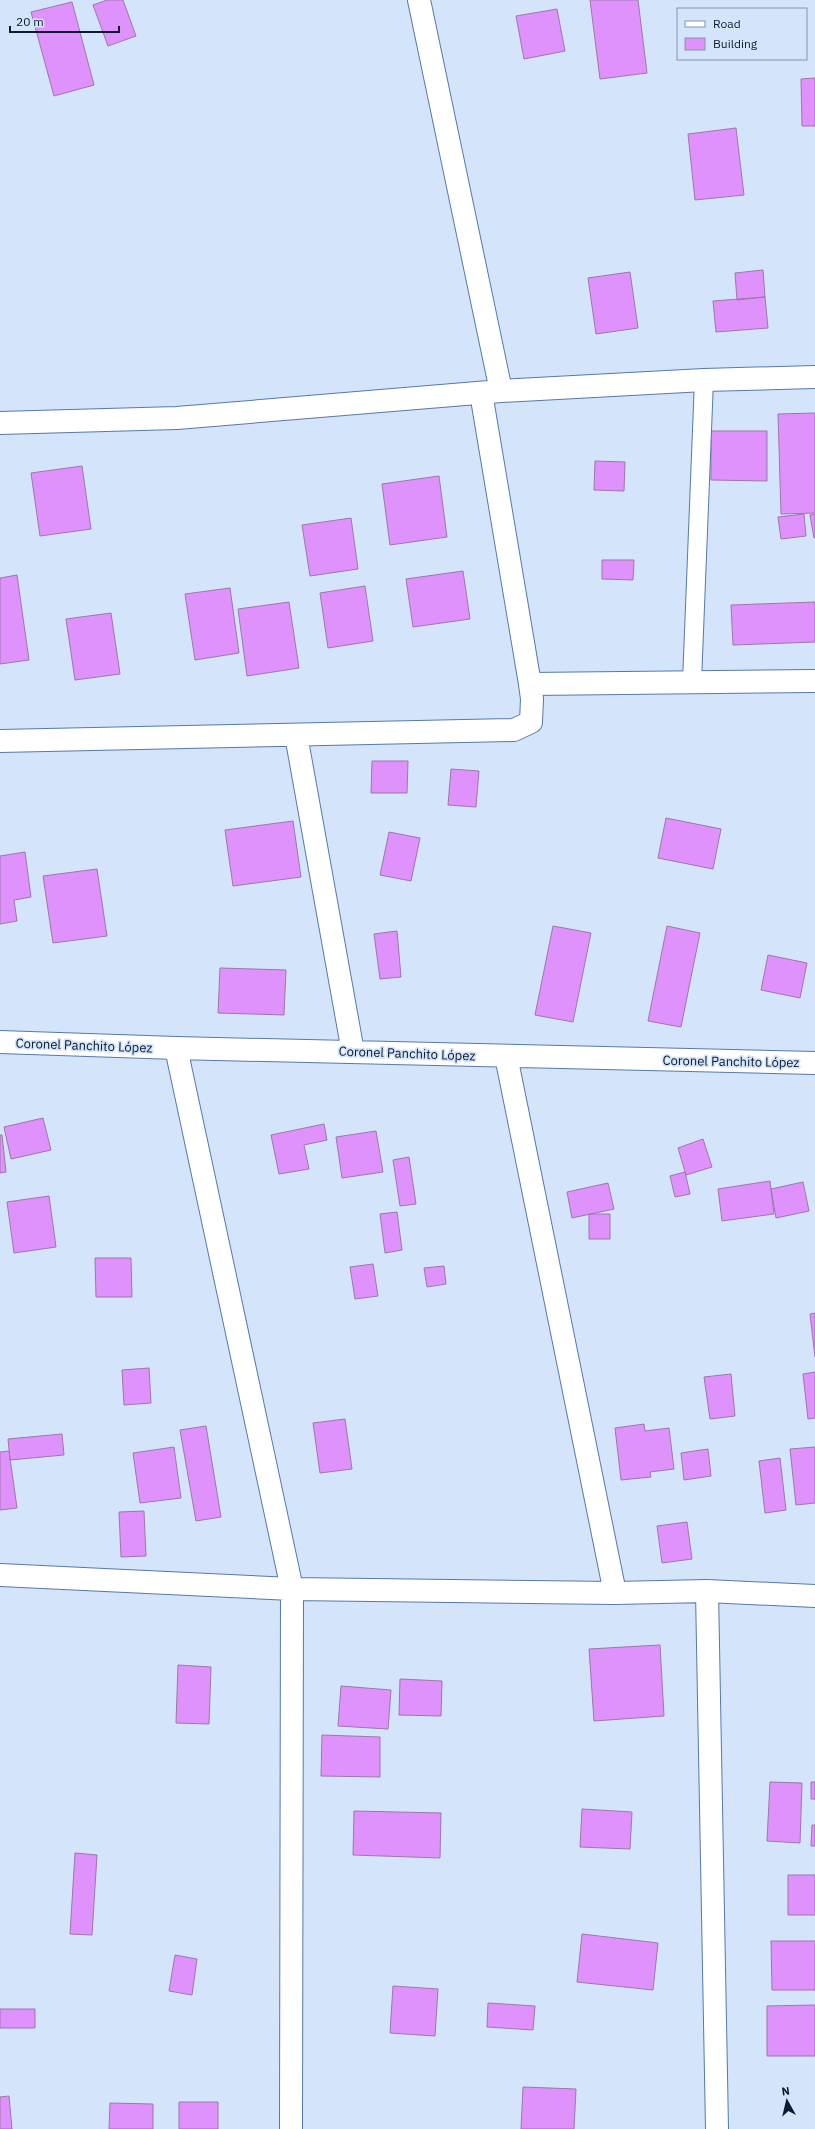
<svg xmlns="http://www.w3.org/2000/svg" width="815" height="2129" font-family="'IBM Plex Sans',sans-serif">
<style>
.building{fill:#e092fc;stroke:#9d77ab}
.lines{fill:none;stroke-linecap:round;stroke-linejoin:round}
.service-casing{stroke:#5579ac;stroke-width:20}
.minor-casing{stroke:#5579ac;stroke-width:24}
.service{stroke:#fff;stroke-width:18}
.minor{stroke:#fff;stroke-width:22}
.labels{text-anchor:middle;stroke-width:3.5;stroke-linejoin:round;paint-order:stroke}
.street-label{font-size:13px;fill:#0b1a2e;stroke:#d4e4fa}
</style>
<rect width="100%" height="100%" fill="#d4e4fa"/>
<!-- building -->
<path class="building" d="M 107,0 L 123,0 L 136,36 L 108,46 L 93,5 Z
M 590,0 L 638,0 L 647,73 L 600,79 Z
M 72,2 L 94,85 L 54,96 L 31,12 Z
M 557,9 L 565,51 L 524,59 L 516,16 Z
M 815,78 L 815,126 L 802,126 L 801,79 Z
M 736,128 L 744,195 L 695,200 L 688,134 Z
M 763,270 L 765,297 L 737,300 L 735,273 Z
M 630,272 L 638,328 L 596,334 L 588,278 Z
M 765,297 L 768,328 L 716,332 L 713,301 Z
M 815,413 L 815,513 L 781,514 L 778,414 Z
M 711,431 L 767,431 L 767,481 L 711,480 Z
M 595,461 L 625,462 L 624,491 L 594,490 Z
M 82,466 L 91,529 L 40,536 L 31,473 Z
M 439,476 L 447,537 L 390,545 L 382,484 Z
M 804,514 L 806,536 L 781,539 L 778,517 Z
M 815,514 L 815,538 L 814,538 L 810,515 Z
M 351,518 L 358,569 L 310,576 L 302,525 Z
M 602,560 L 634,560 L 633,580 L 602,579 Z
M 463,571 L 470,619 L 413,627 L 406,579 Z
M 17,575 L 29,660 L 0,664 L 0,578 Z
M 365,586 L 373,641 L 328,648 L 320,593 Z
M 230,588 L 239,653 L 195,660 L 185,594 Z
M 289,602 L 299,668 L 247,676 L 238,609 Z
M 815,602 L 815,642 L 733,645 L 731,605 Z
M 111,613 L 120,674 L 75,680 L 66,619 Z
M 372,761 L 408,761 L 407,793 L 371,793 Z
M 451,769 L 479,771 L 476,807 L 448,805 Z
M 666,818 L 721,829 L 713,869 L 658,858 Z
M 293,821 L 301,877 L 233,886 L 225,830 Z
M 389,832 L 420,838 L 411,881 L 380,875 Z
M 25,852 L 31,897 L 14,900 L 17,921 L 0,924 L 0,856 Z
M 97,869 L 107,936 L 53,943 L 43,876 Z
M 553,926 L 591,933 L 573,1022 L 535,1015 Z
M 667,926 L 700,933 L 681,1027 L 648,1021 Z
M 397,931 L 401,977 L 380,979 L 374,934 Z
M 768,955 L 807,963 L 800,998 L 761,990 Z
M 220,968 L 286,970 L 284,1015 L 218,1013 Z
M 43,1118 L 51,1150 L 11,1159 L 4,1127 Z
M 324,1124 L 327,1140 L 304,1145 L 309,1169 L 279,1174 L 271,1135 Z
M 376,1131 L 383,1172 L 342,1178 L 336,1137 Z
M 0,1135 L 2,1135 L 6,1172 L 0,1173 Z
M 703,1139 L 712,1167 L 686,1175 L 678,1148 Z
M 409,1157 L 416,1204 L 400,1206 L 393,1160 Z
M 685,1172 L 690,1194 L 675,1197 L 670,1176 Z
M 770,1181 L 774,1214 L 722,1221 L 718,1189 Z
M 803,1182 L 809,1211 L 776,1218 L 771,1189 Z
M 608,1183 L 614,1209 L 572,1218 L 567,1192 Z
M 49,1196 L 56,1247 L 14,1253 L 7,1202 Z
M 397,1212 L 402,1250 L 385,1253 L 380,1214 Z
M 589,1214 L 610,1214 L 610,1239 L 589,1239 Z
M 95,1258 L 131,1258 L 132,1297 L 96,1297 Z
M 373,1264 L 378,1296 L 355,1299 L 350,1267 Z
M 444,1266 L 446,1284 L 427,1287 L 424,1268 Z
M 815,1313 L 815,1357 L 810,1314 Z
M 149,1368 L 151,1403 L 124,1405 L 122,1370 Z
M 815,1372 L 815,1418 L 808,1419 L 803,1374 Z
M 731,1374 L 735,1416 L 710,1419 L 704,1377 Z
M 345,1419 L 352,1469 L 320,1473 L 313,1423 Z
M 644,1424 L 645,1431 L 669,1428 L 674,1469 L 650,1472 L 651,1477 L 621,1480 L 615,1428 Z
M 206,1426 L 221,1517 L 196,1521 L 180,1430 Z
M 62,1434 L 64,1455 L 10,1460 L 8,1439 Z
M 174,1447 L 181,1498 L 140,1503 L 133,1453 Z
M 815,1447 L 815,1503 L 796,1505 L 790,1449 Z
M 708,1449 L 711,1476 L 684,1480 L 681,1453 Z
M 9,1451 L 17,1508 L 0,1510 L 0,1452 Z
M 780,1458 L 786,1510 L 765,1513 L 759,1461 Z
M 144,1511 L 146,1556 L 121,1557 L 119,1512 Z
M 687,1522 L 692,1559 L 662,1563 L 657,1526 Z
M 660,1645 L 664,1716 L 594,1721 L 589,1649 Z
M 178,1665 L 211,1667 L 209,1724 L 176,1723 Z
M 400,1679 L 442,1681 L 441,1716 L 399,1715 Z
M 341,1686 L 391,1690 L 388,1729 L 338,1726 Z
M 322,1735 L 380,1737 L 380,1777 L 321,1776 Z
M 770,1782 L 802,1783 L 800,1843 L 767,1841 Z
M 811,1782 L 815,1782 L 815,1799 L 811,1799 Z
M 582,1809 L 632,1812 L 630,1849 L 580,1847 Z
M 354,1811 L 441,1813 L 440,1858 L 353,1855 Z
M 812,1825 L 815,1825 L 815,1846 L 811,1846 Z
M 75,1853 L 97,1855 L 92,1935 L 70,1934 Z
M 788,1875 L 815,1875 L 815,1915 L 788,1915 Z
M 582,1934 L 658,1943 L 653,1990 L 577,1982 Z
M 771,1941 L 815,1941 L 815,1990 L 772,1990 Z
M 175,1955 L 197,1959 L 192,1995 L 169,1991 Z
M 393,1986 L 438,1989 L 435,2036 L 390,2033 Z
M 488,2003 L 535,2006 L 533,2030 L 487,2027 Z
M 815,2005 L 815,2056 L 767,2056 L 767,2006 Z
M 0,2009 L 35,2009 L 35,2028 L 0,2028 Z
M 523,2087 L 576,2089 L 574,2129 L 521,2129 Z
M 9,2096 L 12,2129 L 0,2129 L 0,2097 Z
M 179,2102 L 218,2102 L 218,2129 L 179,2129 Z
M 110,2103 L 153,2104 L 153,2129 L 109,2129 Z"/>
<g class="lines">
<!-- service casing -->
<g class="service-casing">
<path id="service" d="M 692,682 L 704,380"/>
</g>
<!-- minor casing -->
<g class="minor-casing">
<path id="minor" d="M 419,0 L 501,391
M 0,423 L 177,418 L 501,391 L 704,380 L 815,377
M 530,684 L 815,681
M 296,735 L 353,1052
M 0,741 L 514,730 L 531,722 L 532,699 L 530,684 L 481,393
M 0,1042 L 176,1048 L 815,1063
M 176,1048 L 292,1589 L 291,2129
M 506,1056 L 615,1593
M 0,1575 L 292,1589 L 615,1593 L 707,1591 L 815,1596
M 707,1591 L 717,2129"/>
</g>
<!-- service -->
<use href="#service" class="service"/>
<!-- minor -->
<use href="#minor" class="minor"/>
</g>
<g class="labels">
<!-- street labels -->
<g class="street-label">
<text transform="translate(84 1045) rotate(2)" y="5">Coronel Panchito López</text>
<text transform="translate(407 1053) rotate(2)" y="5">Coronel Panchito López</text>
<text transform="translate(731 1061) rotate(1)" y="5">Coronel Panchito López</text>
</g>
</g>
<!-- legend -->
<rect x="677" y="8" width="130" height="52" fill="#d4e4fa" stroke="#8493a8"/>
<rect x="685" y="21" width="20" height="6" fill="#ffffff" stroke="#8493a8"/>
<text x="713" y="28" font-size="12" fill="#0b1a2e">Road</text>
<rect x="685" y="38" width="20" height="12" fill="#e092fc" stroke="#8493a8"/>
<text x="713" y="48" font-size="12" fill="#0b1a2e">Building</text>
<!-- north arrow -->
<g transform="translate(787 2101) rotate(352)" stroke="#d4e4fa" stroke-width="3" paint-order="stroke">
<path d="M0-3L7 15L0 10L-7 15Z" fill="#0b1a2e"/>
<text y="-6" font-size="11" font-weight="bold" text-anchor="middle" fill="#0b1a2e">N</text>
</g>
<!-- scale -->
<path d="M10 26v6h109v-6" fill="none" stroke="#0b1a2e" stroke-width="2"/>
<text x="16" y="26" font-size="12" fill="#0b1a2e" stroke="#d4e4fa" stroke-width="3" paint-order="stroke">20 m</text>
</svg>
